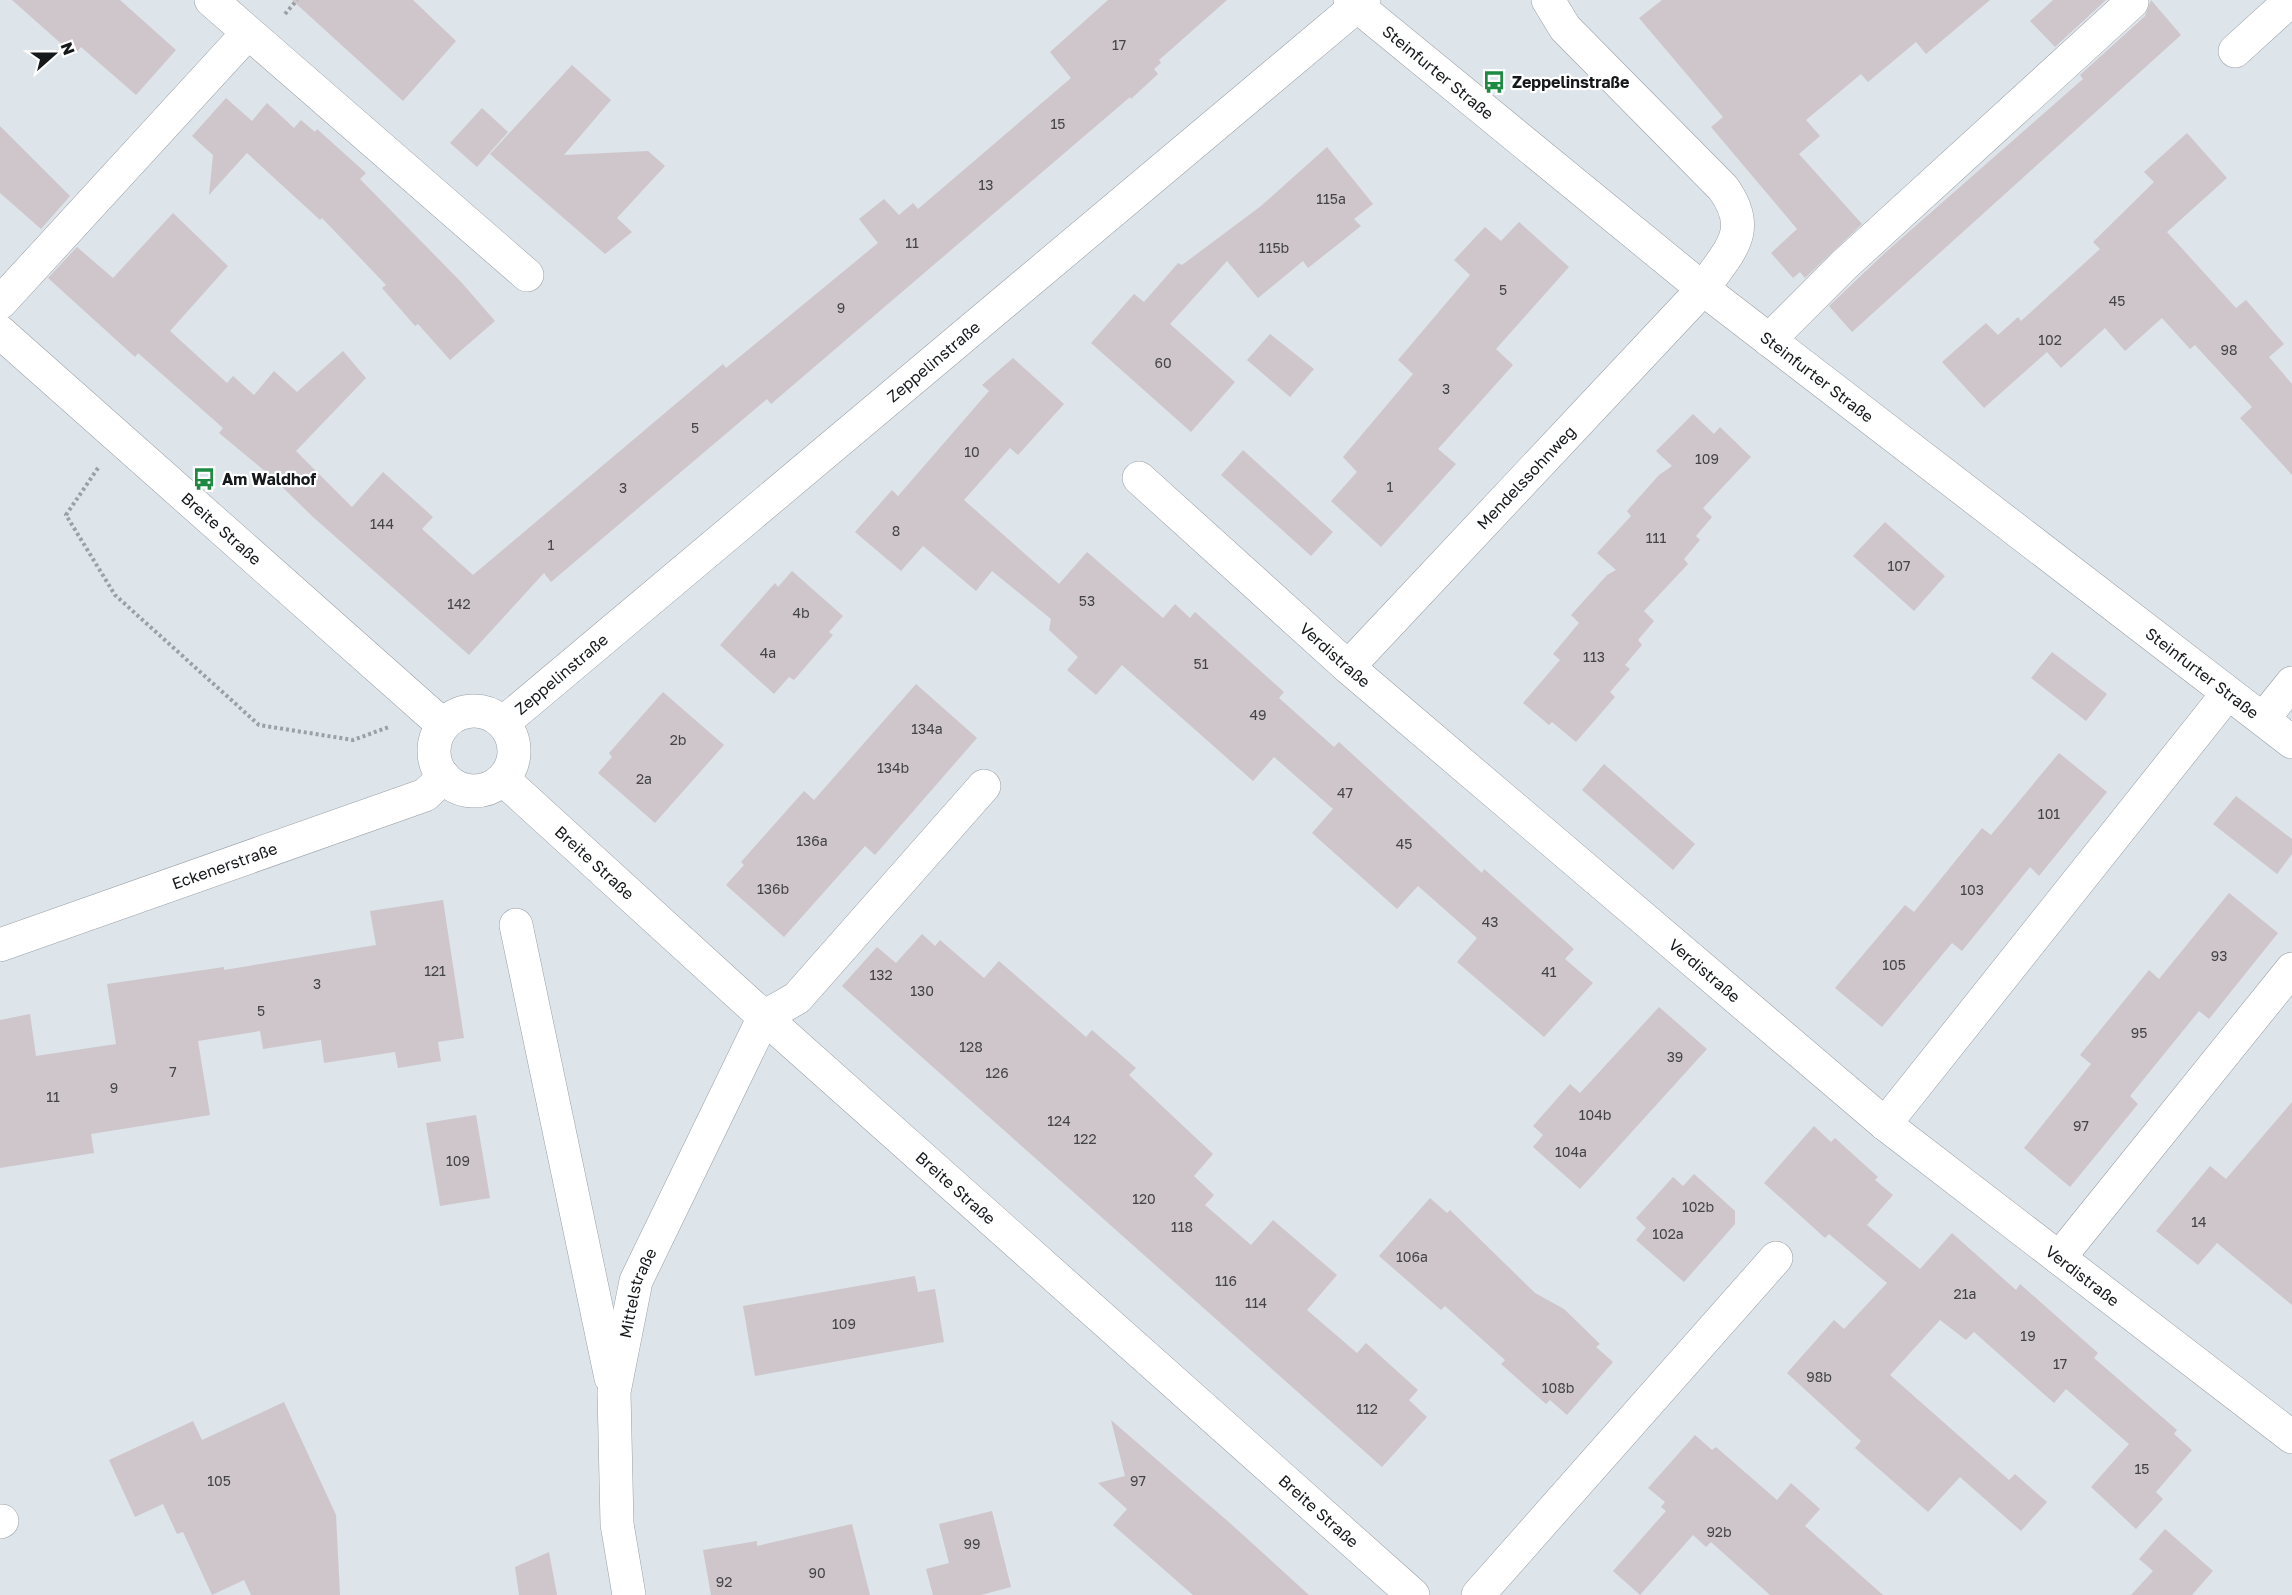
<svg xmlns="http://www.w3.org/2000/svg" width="2292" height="1595" font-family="'Golos Text',sans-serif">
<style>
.building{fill:#cec6cb}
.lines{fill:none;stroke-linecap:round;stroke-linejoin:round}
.minor-casing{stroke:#999fa5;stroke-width:34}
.path{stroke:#9aa0a4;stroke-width:4;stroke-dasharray:3 3;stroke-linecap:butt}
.minor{stroke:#fff;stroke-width:33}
.labels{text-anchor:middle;stroke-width:4.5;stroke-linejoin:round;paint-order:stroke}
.number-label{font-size:14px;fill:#444447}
.street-label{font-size:16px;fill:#16191b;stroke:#fff}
.poi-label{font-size:16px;font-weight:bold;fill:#16191b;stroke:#fff;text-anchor:start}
</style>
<rect width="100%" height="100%" fill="#dde4ea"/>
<!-- building -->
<path class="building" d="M 12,0 L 120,0 L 176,50 L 136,95 L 81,47 L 74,55 Z
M 292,0 L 413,0 L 456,41 L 403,101 Z
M 1108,0 L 1227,0 L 1159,60 L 1161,63 L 1154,69 L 1158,74 L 1131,99 L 1130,97 L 771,404 L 767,399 L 551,582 L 544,573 L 469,655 L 313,517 L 272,477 L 219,433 L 223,428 L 138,353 L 135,357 L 48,278 L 77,247 L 113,278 L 173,213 L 228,266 L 170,331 L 227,383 L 233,376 L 254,395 L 274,371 L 297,392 L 343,351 L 366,378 L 296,451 L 352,507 L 383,472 L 433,517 L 422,529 L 473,575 L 723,364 L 726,368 L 878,243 L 859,219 L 884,199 L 899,215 L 913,203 L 918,209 L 1071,78 L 1050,52 Z
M 1662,0 L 1990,0 L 1926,54 L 1916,42 L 1868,82 L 1861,74 L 1806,120 L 1820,136 L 1799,154 L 1862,224 L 1805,278 L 1800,272 L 1793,278 L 1771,253 L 1797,229 L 1711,127 L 1723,117 L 1639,18 Z
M 2053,0 L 2106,0 L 2055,47 L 2030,21 Z
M 2151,0 L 2181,35 L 1852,332 L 1829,306 L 1887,251 L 2083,79 L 2080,75 L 2145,16 Z
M 572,65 L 611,100 L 564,155 L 648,151 L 665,166 L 617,218 L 632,232 L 605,254 L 490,154 Z
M 226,98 L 252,121 L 267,103 L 294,128 L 301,120 L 315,132 L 317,129 L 366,173 L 360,179 L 462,283 L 495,321 L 450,360 L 418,324 L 415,326 L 382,288 L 386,285 L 322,218 L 320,220 L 247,153 L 209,195 L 213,155 L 192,136 Z
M 482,108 L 508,132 L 477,167 L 450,143 Z
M 0,126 L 70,196 L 41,229 L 0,193 Z
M 2187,133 L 2227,178 L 2167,232 L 2236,308 L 2246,300 L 2284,344 L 2269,357 L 2292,384 L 2292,475 L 2240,418 L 2252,407 L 2195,345 L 2190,349 L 2162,318 L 2125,351 L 2105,328 L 2061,368 L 2047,352 L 1984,408 L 1942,362 L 1986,323 L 1998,335 L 2018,317 L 2021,321 L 2100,249 L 2093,242 L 2154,182 L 2144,172 Z
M 1327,147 L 1373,204 L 1354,219 L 1361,226 L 1308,268 L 1303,261 L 1258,298 L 1227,261 L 1170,324 L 1235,382 L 1191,432 L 1091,343 L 1134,294 L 1144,302 L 1178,263 L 1182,265 L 1261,206 Z
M 1519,222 L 1569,267 L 1496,349 L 1513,365 L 1438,449 L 1456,464 L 1381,547 L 1331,501 L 1357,472 L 1343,457 L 1413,374 L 1398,360 L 1470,275 L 1454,260 L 1485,227 L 1501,241 Z
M 1270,334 L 1314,369 L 1290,397 L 1247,360 Z
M 1013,358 L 1064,404 L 1018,455 L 1010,448 L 964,500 L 1059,584 L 1087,552 L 1163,618 L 1175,604 L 1190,618 L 1195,612 L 1284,692 L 1279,698 L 1334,747 L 1339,742 L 1482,873 L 1484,869 L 1574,949 L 1565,959 L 1593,983 L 1544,1037 L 1457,962 L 1477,938 L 1418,886 L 1397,909 L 1312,833 L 1333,809 L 1274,757 L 1253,781 L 1122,665 L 1096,695 L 1067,670 L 1078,657 L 1049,630 L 1051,619 L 992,571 L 976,591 L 923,546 L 901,571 L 855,532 L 892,490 L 898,496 L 989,391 L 982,385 Z
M 1693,414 L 1714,434 L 1720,427 L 1751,457 L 1703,508 L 1712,517 L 1696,536 L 1700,540 L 1684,559 L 1688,564 L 1644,611 L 1654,621 L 1638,640 L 1642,645 L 1625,665 L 1630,669 L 1610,692 L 1615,697 L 1576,742 L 1552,722 L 1549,725 L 1523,703 L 1560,660 L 1553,654 L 1579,623 L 1571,615 L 1607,575 L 1616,570 L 1597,553 L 1631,516 L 1627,511 L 1659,475 L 1672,466 L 1656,451 Z
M 1243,450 L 1333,532 L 1311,556 L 1221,475 Z
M 1885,522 L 1945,576 L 1914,611 L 1853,556 Z
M 792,571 L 843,616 L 829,632 L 833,635 L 794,680 L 789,677 L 774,694 L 720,645 L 775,583 L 778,587 Z
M 2052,652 L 2107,694 L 2086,721 L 2031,678 Z
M 916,684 L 977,738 L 875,855 L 865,846 L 784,937 L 726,885 L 744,865 L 741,862 L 804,791 L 814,800 Z
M 663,692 L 724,745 L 655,823 L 598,773 L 612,757 L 609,753 Z
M 2059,753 L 2107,792 L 2039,876 L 2030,867 L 1962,951 L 1952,943 L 1882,1027 L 1835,988 L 1905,905 L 1914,912 L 1982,828 L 1991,835 Z
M 1604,764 L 1695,844 L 1673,870 L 1582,790 Z
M 2236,796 L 2292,839 L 2292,854 L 2277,874 L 2213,824 Z
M 2229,893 L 2278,933 L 2209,1019 L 2199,1011 L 2130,1096 L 2138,1104 L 2070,1187 L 2024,1148 L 2091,1064 L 2080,1055 L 2149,970 L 2159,979 Z
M 443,900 L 464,1038 L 438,1042 L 441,1061 L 398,1068 L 395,1052 L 324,1063 L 321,1040 L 263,1049 L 260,1031 L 198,1041 L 210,1115 L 91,1134 L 94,1153 L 0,1168 L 0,1020 L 30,1014 L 36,1056 L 116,1044 L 107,984 L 224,967 L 224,970 L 376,945 L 370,911 Z
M 922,934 L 935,946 L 940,940 L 984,978 L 999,961 L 1086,1037 L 1092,1030 L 1136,1068 L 1129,1075 L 1213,1154 L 1194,1176 L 1214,1195 L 1205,1205 L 1251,1245 L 1273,1220 L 1337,1275 L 1307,1310 L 1357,1353 L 1366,1343 L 1418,1390 L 1409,1400 L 1427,1417 L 1382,1467 L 842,986 L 877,947 L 896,963 Z
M 1659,1007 L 1707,1049 L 1580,1189 L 1533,1147 L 1543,1135 L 1533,1126 L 1570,1084 L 1580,1093 Z
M 2292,1102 L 2292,1305 L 2217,1243 L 2198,1265 L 2156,1231 L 2210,1166 L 2226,1179 Z
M 476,1115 L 490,1198 L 440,1206 L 426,1123 Z
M 1814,1126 L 1831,1142 L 1835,1138 L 1878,1177 L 1875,1180 L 1893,1195 L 1867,1225 L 1920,1269 L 1952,1233 L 2016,1290 L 2020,1284 L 2098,1353 L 2094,1358 L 2177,1430 L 2174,1434 L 2192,1450 L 2156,1492 L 2163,1499 L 2136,1529 L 2091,1487 L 2129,1444 L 2066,1389 L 2054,1403 L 1974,1332 L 1966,1340 L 1940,1320 L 1890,1375 L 2009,1480 L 2015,1474 L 2047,1502 L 2021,1531 L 1960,1477 L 1928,1512 L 1855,1448 L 1861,1441 L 1787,1373 L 1834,1320 L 1844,1329 L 1887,1283 L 1829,1234 L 1825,1238 L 1764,1183 Z
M 1694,1174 L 1735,1211 L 1735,1224 L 1684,1282 L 1636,1240 L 1646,1228 L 1636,1218 L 1673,1177 L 1683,1186 Z
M 1430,1198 L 1447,1213 L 1450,1210 L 1535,1293 L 1564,1309 L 1600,1344 L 1596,1347 L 1613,1362 L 1567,1415 L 1550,1400 L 1546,1404 L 1501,1364 L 1505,1360 L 1445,1306 L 1441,1310 L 1379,1256 Z
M 915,1276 L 918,1292 L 935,1289 L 944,1342 L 755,1376 L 743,1306 Z
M 284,1402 L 336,1515 L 340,1595 L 251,1595 L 244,1580 L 212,1595 L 183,1532 L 177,1534 L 163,1504 L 135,1517 L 109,1460 L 193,1421 L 202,1440 Z
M 1111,1420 L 1231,1524 L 1309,1595 L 1193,1595 L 1113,1525 L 1127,1509 L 1098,1483 L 1125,1476 Z
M 1695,1435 L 1712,1450 L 1716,1447 L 1777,1500 L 1791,1483 L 1820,1509 L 1805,1526 L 1883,1595 L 1770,1595 L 1711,1542 L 1706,1547 L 1693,1535 L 1640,1595 L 1613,1571 L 1666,1511 L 1661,1507 L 1665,1502 L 1648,1488 Z
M 992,1511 L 1011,1587 L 981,1595 L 933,1595 L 926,1569 L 949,1563 L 939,1524 Z
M 852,1524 L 870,1595 L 711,1595 L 703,1550 L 757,1541 L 757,1546 Z
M 2165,1529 L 2213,1571 L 2192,1595 L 2131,1595 L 2153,1571 L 2139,1559 Z
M 549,1552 L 557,1595 L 519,1595 L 515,1567 Z"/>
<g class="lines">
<!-- minor casing -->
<g class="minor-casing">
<g id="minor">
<path d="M 211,0 L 527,275"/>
<path id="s1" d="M 1350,0 L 1703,289 L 2292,742"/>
<path d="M 2235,51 L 2291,0"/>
<path d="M 0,303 L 247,34"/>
<path id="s2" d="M 0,332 L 443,725"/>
<path d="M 1769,340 L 1844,265 L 2132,2"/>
<path id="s3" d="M 1139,478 L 1348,667 L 1885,1124 L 2292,1437"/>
<path id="s4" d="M 1348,667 L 1703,289 C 1728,251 1755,232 1723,188 L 1565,28 L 1548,0"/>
<circle cx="474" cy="751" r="40"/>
<path d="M 2263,719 L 2292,683"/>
<path id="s5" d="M 503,723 L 1364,0"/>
<path id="s6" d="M 503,779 L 764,1017 L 1413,1595"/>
<path d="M 516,925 L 611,1378"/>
<path id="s7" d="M 0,945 L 425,795 L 444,777"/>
<path d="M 1885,1124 L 2228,693"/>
<path d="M 2059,1258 L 2292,969"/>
<path d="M 0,1522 L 2,1521"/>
<path id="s8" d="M 629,1595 L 617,1524 L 614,1392 L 636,1281 L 764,1017 L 797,998 L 984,786"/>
<path d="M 1478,1595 L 1776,1258"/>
</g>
</g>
<!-- path -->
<path class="path" d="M 285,14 L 297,0
M 98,468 L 66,515 L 115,595 L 259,725 L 353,740 L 389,727"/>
<!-- minor -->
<use href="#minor" class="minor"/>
</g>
<!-- icons -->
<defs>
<g id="bus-bare" transform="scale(1.8)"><path d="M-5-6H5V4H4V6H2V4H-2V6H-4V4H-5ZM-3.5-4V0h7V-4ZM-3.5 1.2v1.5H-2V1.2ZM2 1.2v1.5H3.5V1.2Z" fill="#1d8a42" stroke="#fff" stroke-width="2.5" paint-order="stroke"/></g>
</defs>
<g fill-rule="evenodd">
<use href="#bus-bare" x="1494" y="82"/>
<use href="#bus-bare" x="204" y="479"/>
</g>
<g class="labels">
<!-- number labels -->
<g class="number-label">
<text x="1119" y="50">17</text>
<text x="1058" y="129">15</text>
<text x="986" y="190">13</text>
<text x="1331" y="204">115a</text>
<text x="912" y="248">11</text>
<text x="1274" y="253">115b</text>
<text x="1503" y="295">5</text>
<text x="2117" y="306">45</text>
<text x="841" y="313">9</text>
<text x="2050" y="345">102</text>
<text x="2229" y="355">98</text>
<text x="1163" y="368">60</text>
<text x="1446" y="394">3</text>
<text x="695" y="433">5</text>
<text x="972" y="457">10</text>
<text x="1707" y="464">109</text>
<text x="1390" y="492">1</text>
<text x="623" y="493">3</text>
<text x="382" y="529">144</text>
<text x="896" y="536">8</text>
<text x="1656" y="543">111</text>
<text x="551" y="550">1</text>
<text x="1899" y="571">107</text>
<text x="1087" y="606">53</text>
<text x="459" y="609">142</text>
<text x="801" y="618">4b</text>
<text x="768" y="658">4a</text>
<text x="1594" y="662">113</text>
<text x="1201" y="669">51</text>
<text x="1258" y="720">49</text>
<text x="927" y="734">134a</text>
<text x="678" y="745">2b</text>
<text x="893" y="773">134b</text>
<text x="644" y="784">2a</text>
<text x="1345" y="798">47</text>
<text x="2049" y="819">101</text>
<text x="812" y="846">136a</text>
<text x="1404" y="849">45</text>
<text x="773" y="894">136b</text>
<text x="1972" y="895">103</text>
<text x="1490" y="927">43</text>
<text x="2219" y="961">93</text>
<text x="1894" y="970">105</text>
<text x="435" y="976">121</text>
<text x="1549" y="977">41</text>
<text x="881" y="980">132</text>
<text x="317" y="989">3</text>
<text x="922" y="996">130</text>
<text x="261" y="1016">5</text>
<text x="2139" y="1038">95</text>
<text x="971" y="1052">128</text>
<text x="1675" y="1062">39</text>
<text x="173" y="1077">7</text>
<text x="997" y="1078">126</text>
<text x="114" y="1093">9</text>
<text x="53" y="1102">11</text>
<text x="1595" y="1120">104b</text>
<text x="1059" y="1126">124</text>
<text x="2081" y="1131">97</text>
<text x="1085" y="1144">122</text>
<text x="1571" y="1157">104a</text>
<text x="458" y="1166">109</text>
<text x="1144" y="1204">120</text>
<text x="1698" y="1212">102b</text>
<text x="2199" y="1227">14</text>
<text x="1182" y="1232">118</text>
<text x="1668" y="1239">102a</text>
<text x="1412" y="1262">106a</text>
<text x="1226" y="1286">116</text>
<text x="1965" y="1299">21a</text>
<text x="1256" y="1308">114</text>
<text x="844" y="1329">109</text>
<text x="2028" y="1341">19</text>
<text x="2060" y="1369">17</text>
<text x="1819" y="1382">98b</text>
<text x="1558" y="1393">108b</text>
<text x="1367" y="1414">112</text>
<text x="2142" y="1474">15</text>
<text x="219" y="1486">105</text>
<text x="1138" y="1486">97</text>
<text x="1719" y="1537">92b</text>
<text x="972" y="1549">99</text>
<text x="817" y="1578">90</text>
<text x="724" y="1587">92</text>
</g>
<!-- street labels -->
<g class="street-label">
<text dy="6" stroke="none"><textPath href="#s1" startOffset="114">Steinfurter Straße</textPath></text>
<text dy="6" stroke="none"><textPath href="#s5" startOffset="562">Zeppelinstraße</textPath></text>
<text dy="6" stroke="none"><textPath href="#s1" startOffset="600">Steinfurter Straße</textPath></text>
<text dy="6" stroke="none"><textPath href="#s4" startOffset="260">Mendelssohnweg</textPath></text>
<text dy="6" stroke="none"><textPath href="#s2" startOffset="296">Breite Straße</textPath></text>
<text dy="6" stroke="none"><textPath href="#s3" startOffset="264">Verdistraße</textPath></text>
<text dy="6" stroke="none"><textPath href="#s1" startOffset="1086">Steinfurter Straße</textPath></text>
<text dy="6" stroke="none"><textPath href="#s5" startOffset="76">Zeppelinstraße</textPath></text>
<text dy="6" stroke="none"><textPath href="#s6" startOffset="124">Breite Straße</textPath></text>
<text dy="6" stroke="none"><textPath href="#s7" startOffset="238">Eckenerstraße</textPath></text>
<text dy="6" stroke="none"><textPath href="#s3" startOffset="750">Verdistraße</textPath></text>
<text dy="6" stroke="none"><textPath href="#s6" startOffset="610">Breite Straße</textPath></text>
<text dy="6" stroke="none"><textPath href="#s3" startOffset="1236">Verdistraße</textPath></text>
<text dy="6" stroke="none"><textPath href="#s8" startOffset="306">Mittelstraße</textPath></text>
<text dy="6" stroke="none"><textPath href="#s6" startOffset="1096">Breite Straße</textPath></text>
</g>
<!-- poi labels -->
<g class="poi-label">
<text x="1512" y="88">Zeppelinstraße</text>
<text x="222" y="485">Am Waldhof</text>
</g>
</g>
<!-- north arrow -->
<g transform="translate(54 54) rotate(69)" stroke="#ffffff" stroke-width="4.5" paint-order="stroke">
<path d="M0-4.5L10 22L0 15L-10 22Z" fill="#16191b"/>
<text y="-9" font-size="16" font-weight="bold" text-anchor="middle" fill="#16191b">N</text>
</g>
</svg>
